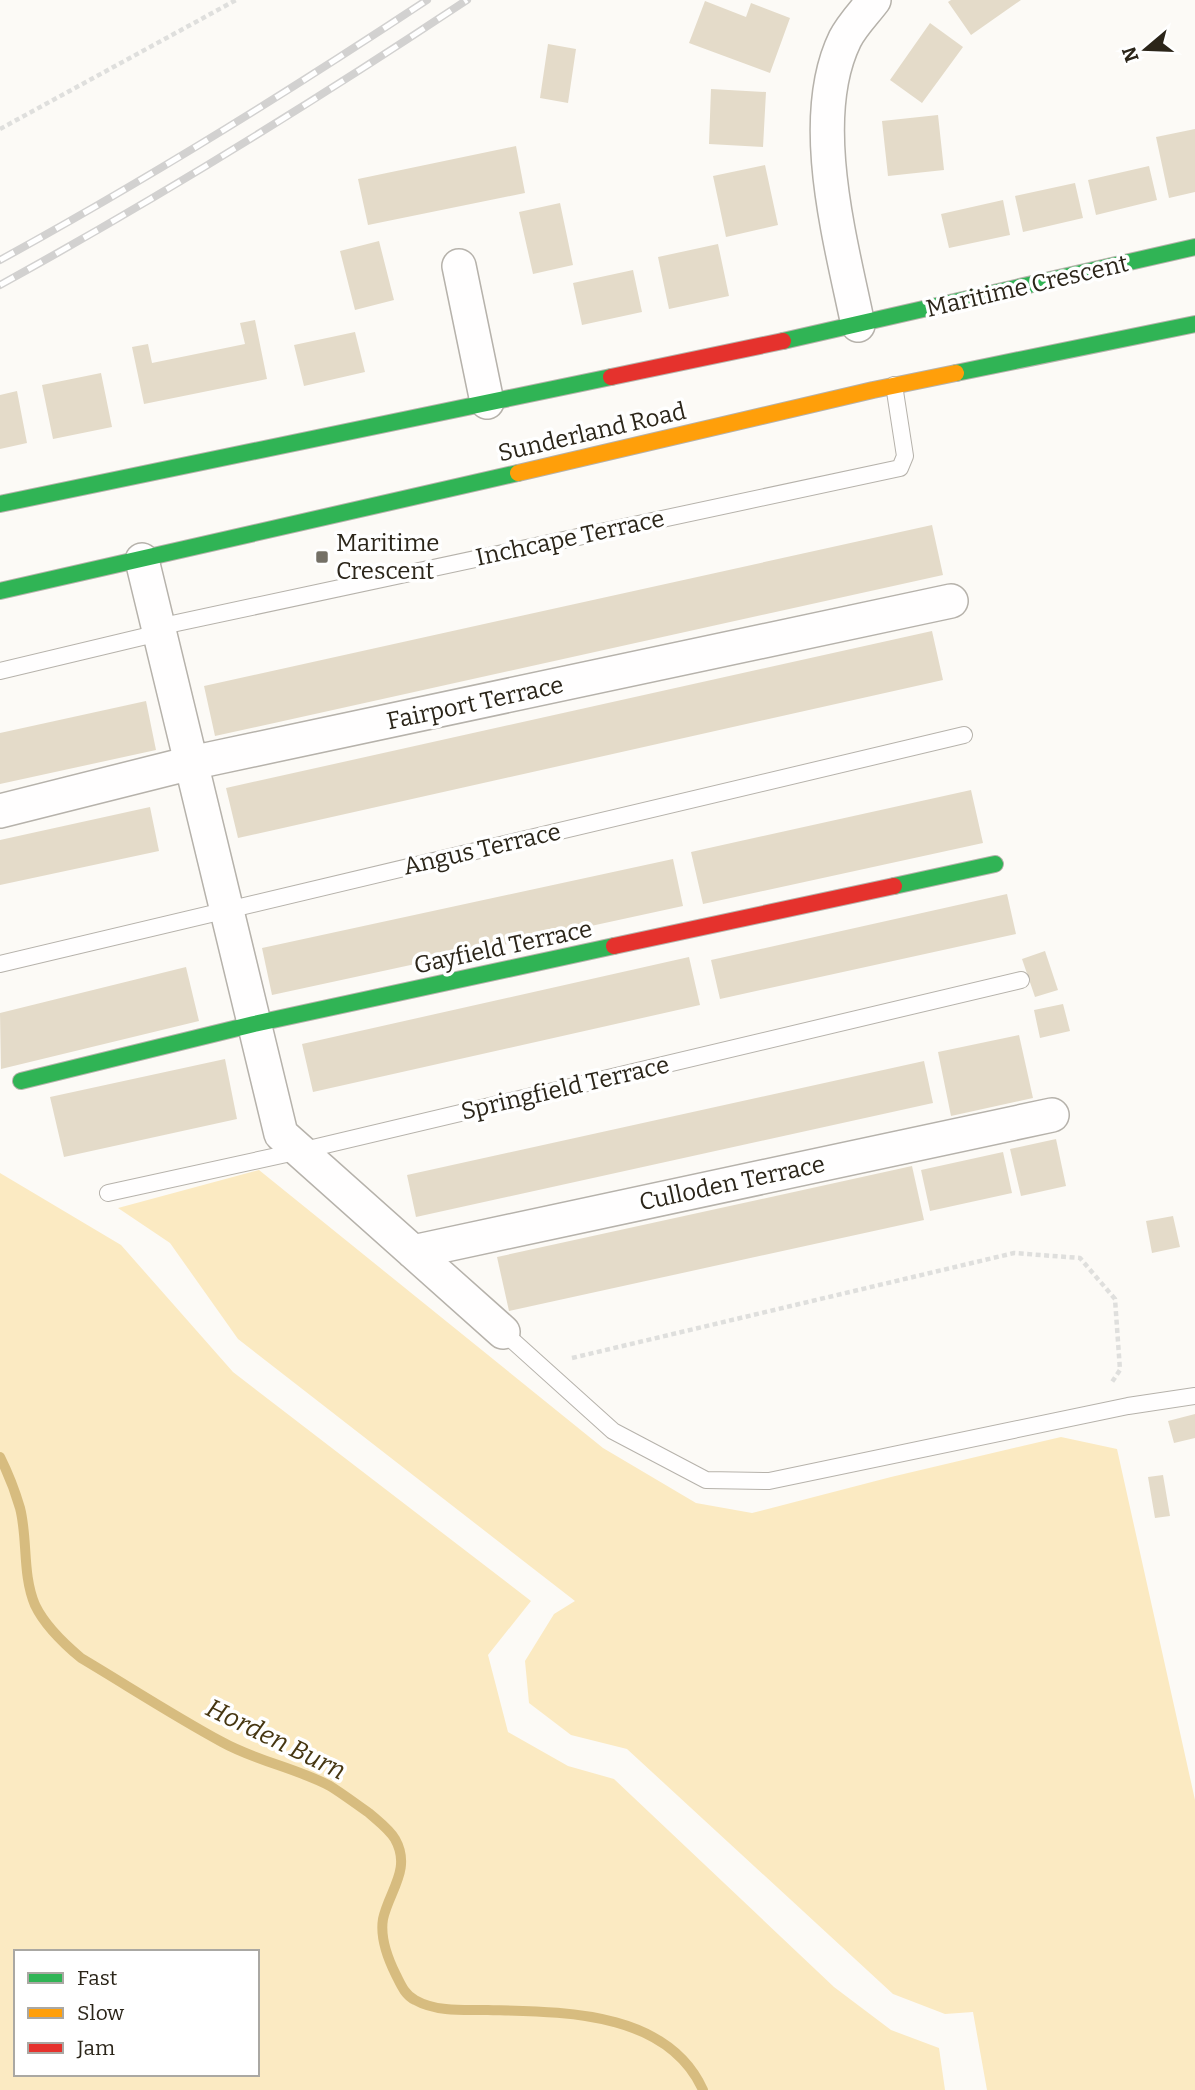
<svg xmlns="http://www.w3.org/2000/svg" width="1195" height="2090" font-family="Bitter,serif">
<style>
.green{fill:#fbeac2;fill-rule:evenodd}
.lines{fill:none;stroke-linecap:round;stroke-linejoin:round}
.stream{stroke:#d7bc7f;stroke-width:10}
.building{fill:#e4dbc9}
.lane-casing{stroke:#b6b2ab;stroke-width:18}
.street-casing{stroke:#b6b2ab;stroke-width:36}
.fast-casing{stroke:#b6b2ab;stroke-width:18}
.slow-casing{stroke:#b6b2ab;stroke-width:18}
.jam-casing{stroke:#b6b2ab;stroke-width:18}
.path{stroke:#dfdfdd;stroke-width:4.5;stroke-dasharray:5 3.5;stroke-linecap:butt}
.lane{stroke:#fffefe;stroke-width:16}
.street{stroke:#fffefe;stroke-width:33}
.fast{stroke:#30b455;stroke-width:16}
.slow{stroke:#ff9f0a;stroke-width:16}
.jam{stroke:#e5322d;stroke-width:16}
.rail-casing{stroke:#d2d1d0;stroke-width:8}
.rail{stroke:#fff;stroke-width:5;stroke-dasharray:16;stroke-linecap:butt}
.poi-dot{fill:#747066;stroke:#fff;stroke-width:2.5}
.labels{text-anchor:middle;stroke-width:7;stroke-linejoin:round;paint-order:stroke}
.street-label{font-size:24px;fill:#2b2519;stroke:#fff}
.poi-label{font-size:24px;fill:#2b2519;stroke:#fff;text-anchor:start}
.water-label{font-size:26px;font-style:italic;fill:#463611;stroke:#fff}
</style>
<rect width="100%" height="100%" fill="#fcfaf6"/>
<!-- green -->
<path class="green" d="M 259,1170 L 603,1448 L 696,1503 L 752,1513 L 891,1477 L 1061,1437 L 1117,1449 L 1195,1800 L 1195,2090 L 987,2090 L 973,2012 L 945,2014 L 893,1994 L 627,1749 L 571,1735 L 529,1703 L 525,1661 L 554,1614 L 575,1601 L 238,1339 L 170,1243 L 118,1208 Z
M 0,1173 L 121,1245 L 233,1372 L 531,1601 L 488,1655 L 508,1732 L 568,1766 L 614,1779 L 834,1987 L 891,2030 L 939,2048 L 945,2090 L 0,2090 ZM 16,1952 L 257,1952 L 257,2074 L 16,2074 Z"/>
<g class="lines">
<!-- stream -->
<path class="stream" d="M 0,1457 C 8,1473 15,1491 20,1508 C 28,1539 22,1574 35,1605 C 45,1626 63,1643 81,1658 C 128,1686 174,1716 222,1742 C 256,1761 296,1768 330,1786 C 343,1794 356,1804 369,1813 C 378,1821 389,1829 395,1839 C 412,1869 389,1891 383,1919 C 380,1937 388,1959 396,1975 C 401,1985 405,1995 415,2000 C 436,2012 464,2010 488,2010 C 561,2012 667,2010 703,2090"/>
</g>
<!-- building -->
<path class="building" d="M 951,0 L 1021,0 L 971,35 L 948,2 Z
M 705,1 L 746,17 L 751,3 L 790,18 L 770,73 L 689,43 Z
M 930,23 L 963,47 L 922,103 L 890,80 Z
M 548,44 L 576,49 L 568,103 L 540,98 Z
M 711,89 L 766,92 L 763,147 L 709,144 Z
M 938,115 L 944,170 L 888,176 L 882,121 Z
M 1195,129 L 1195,192 L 1169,198 L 1156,137 Z
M 516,146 L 525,193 L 368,225 L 358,179 Z
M 765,165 L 778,225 L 726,237 L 713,176 Z
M 1149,166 L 1157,200 L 1096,215 L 1088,180 Z
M 1075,183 L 1083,218 L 1023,232 L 1015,196 Z
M 1003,200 L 1010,235 L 949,248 L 941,214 Z
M 560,203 L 573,265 L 533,274 L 519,212 Z
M 379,241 L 394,300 L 355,310 L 340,251 Z
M 718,244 L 729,296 L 669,309 L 658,257 Z
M 633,270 L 642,312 L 582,325 L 573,283 Z
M 255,320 L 267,379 L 144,404 L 132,347 L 148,344 L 152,363 L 245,344 L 240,323 Z
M 355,332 L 365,372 L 304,386 L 294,345 Z
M 101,373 L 112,427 L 53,439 L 42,385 Z
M 17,391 L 27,443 L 0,449 L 0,395 Z
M 932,525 L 943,575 L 215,736 L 204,686 Z
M 932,631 L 943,680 L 238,838 L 226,788 Z
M 146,701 L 156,750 L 0,784 L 0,733 Z
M 971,790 L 983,843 L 703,904 L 691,852 Z
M 150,807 L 159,851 L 0,885 L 0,840 Z
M 673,859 L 683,906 L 272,995 L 262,948 Z
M 1007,894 L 1016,934 L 720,999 L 711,960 Z
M 1045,951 L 1058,990 L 1035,997 L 1022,959 Z
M 689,957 L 700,1005 L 313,1092 L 302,1044 Z
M 186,967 L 199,1021 L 1,1069 L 0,1013 Z
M 1063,1004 L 1070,1031 L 1040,1038 L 1034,1010 Z
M 1019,1035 L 1033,1098 L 951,1116 L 938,1052 Z
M 225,1059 L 237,1119 L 64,1157 L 50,1097 Z
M 924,1061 L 933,1103 L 416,1217 L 407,1175 Z
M 1056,1139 L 1066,1186 L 1021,1196 L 1010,1149 Z
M 1003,1152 L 1012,1193 L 930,1211 L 921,1170 Z
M 912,1166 L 924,1220 L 509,1311 L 497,1257 Z
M 1173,1216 L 1180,1247 L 1152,1253 L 1146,1221 Z
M 1195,1414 L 1195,1438 L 1174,1443 L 1168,1421 Z
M 1163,1475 L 1170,1516 L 1155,1518 L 1148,1477 Z"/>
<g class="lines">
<!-- lane casing -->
<g class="lane-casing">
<path id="lane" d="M 158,627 L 900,468 L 905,456 L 894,385
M 0,671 L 159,633
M 0,964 L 964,735
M 108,1193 L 300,1151 L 1021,980
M 503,1332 L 613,1431 L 706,1480 L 769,1481 L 1128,1406 L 1195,1396"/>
</g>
<!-- street casing -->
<g class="street-casing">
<path id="street" d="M 459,266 L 487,402
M 858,325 C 841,242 806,119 845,39 C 852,25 865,12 874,0
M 142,560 L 281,1134 L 503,1332
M 0,811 L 191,763 L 951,601
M 413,1252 L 1052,1115"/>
</g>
<!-- fast casing -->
<g class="fast-casing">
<path id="fast" d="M 783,341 L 1195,247
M 956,373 L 1195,324
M 0,504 L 611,377
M 0,591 L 518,473
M 894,886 L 995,864
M 21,1081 L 254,1024 L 614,946"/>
</g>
<!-- slow casing -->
<g class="slow-casing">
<path id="slow" d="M 518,473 L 873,390 L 956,373"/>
</g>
<!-- jam casing -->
<g class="jam-casing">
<path id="jam" d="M 611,377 L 783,341
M 614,946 L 894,886"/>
</g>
<!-- path -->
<path class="path" d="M 0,129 L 236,0
M 572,1358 L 1014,1253 L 1080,1258 L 1115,1299 L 1120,1370 L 1112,1382"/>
<!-- lane -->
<use href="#lane" class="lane"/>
<!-- street -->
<use href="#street" class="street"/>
<!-- fast -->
<use href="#fast" class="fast"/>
<!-- slow -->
<use href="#slow" class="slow"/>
<!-- jam -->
<use href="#jam" class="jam"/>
<!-- rail casing -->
<g class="rail-casing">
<path id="rail" d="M 0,260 C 146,180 288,92 427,0
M 0,285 C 160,197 315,101 467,0"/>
</g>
<!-- rail -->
<use href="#rail" class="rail"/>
</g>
<!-- markers -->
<rect class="poi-dot" x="315" y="550" width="14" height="14" rx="3.5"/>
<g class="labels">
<!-- street labels -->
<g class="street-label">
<text transform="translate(1027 286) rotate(-13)" y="8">Maritime Crescent</text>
<text transform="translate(592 432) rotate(-13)" y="8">Sunderland Road</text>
<text transform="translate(570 538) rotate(-12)" y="8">Inchcape Terrace</text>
<text transform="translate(475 703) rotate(-12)" y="8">Fairport Terrace</text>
<text transform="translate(482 849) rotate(-13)" y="8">Angus Terrace</text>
<text transform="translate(503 947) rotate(-12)" y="8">Gayfield Terrace</text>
<text transform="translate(565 1088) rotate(-13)" y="8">Springfield Terrace</text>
<text transform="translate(732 1183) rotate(-12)" y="8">Culloden Terrace</text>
</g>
<!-- poi labels -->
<g class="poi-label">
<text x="336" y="551">Maritime<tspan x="336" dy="28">Crescent</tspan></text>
</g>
<!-- water labels -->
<g class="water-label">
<text transform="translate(276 1739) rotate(26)" y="9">Horden Burn</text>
</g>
</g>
<!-- legend -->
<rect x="14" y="1950" width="245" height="126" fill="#ffffff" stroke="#aaa8a3" stroke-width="2"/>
<rect x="28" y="1973" width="35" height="10" fill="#30b455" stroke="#aaa8a3" stroke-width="2"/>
<text x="77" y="1985" font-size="21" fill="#2b2519">Fast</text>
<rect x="28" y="2008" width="35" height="10" fill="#ff9f0a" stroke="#aaa8a3" stroke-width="2"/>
<text x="77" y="2020" font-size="21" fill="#2b2519">Slow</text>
<rect x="28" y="2043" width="35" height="10" fill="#e5322d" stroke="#aaa8a3" stroke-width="2"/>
<text x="77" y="2055" font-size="21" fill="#2b2519">Jam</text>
<!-- north arrow -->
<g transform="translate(1146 49) rotate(251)" stroke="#ffffff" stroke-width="5" paint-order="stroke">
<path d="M0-5L12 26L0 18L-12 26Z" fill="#2b2519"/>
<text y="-10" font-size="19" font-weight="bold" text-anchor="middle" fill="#2b2519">N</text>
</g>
</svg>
